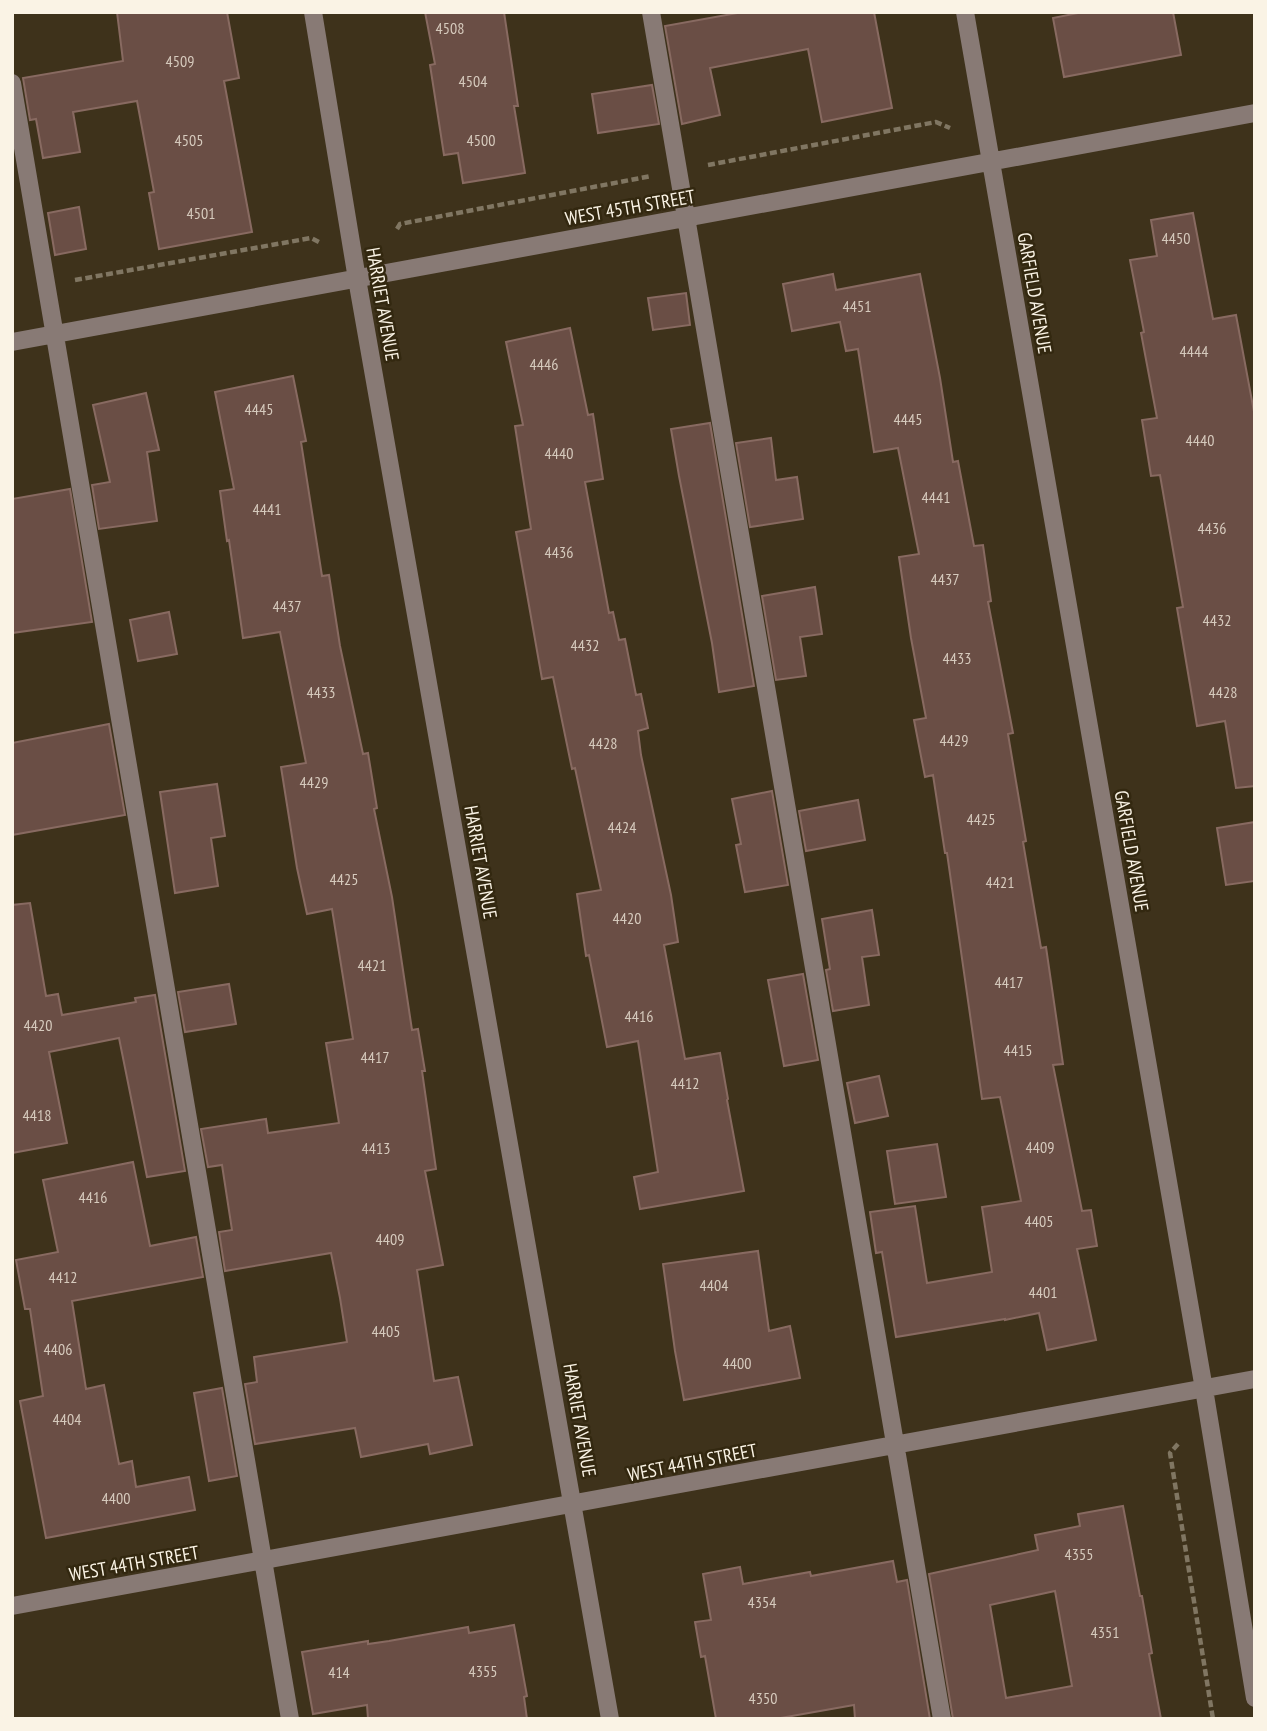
<svg xmlns="http://www.w3.org/2000/svg" width="1267" height="1731" font-family="'PT Sans Narrow',sans-serif">
<style>
.building{fill:#6a4e45;stroke:#886a61;stroke-width:2;fill-rule:evenodd}
.lines{fill:none;stroke-linecap:round;stroke-linejoin:round}
.path{stroke:#807662;stroke-width:4.5;stroke-dasharray:7 3.5;stroke-linecap:butt}
.minor{stroke:#887a75;stroke-width:18}
.labels{text-anchor:middle;stroke-width:5;stroke-linejoin:round;paint-order:stroke}
.number-label{font-size:16px;fill:#d6cabd}
.street-label{font-size:19px;fill:#faf3e5;stroke:#332810}
</style>
<rect width="100%" height="100%" fill="#3e321b"/>
<!-- building -->
<path class="building" d="M 117,12 L 227,12 L 239,78 L 224,81 L 252,232 L 159,249 L 149,193 L 154,192 L 137,101 L 73,112 L 80,152 L 43,158 L 36,119 L 30,120 L 23,78 L 123,61 Z
M 425,12 L 504,12 L 518,106 L 514,106 L 525,173 L 463,183 L 458,153 L 444,155 L 430,65 L 435,64 Z
M 743,12 L 874,12 L 892,108 L 822,122 L 808,49 L 710,68 L 720,115 L 682,124 L 665,26 Z
M 1083,12 L 1173,12 L 1181,55 L 1064,77 L 1053,18 Z
M 652,85 L 659,124 L 598,133 L 592,94 Z
M 79,207 L 86,249 L 55,255 L 48,213 Z
M 1193,213 L 1213,319 L 1236,315 L 1255,417 L 1255,786 L 1236,788 L 1225,721 L 1197,726 L 1177,608 L 1183,607 L 1160,475 L 1151,476 L 1142,420 L 1157,418 L 1141,333 L 1144,332 L 1130,260 L 1157,256 L 1151,220 Z
M 833,274 L 836,290 L 920,274 L 940,378 L 953,462 L 958,461 L 974,546 L 983,545 L 991,601 L 988,602 L 1013,733 L 1008,734 L 1026,841 L 1023,842 L 1041,948 L 1046,947 L 1063,1064 L 1053,1065 L 1082,1211 L 1091,1210 L 1097,1246 L 1077,1249 L 1096,1340 L 1047,1350 L 1039,1313 L 1005,1320 L 1005,1319 L 896,1337 L 882,1252 L 876,1253 L 870,1212 L 915,1206 L 927,1283 L 992,1272 L 982,1207 L 1021,1201 L 1000,1097 L 982,1099 L 947,853 L 945,853 L 933,775 L 925,777 L 914,720 L 926,718 L 911,638 L 899,557 L 919,554 L 898,448 L 874,452 L 858,349 L 846,351 L 840,322 L 792,331 L 783,284 Z
M 686,293 L 690,325 L 653,330 L 648,298 Z
M 570,328 L 588,415 L 593,414 L 603,479 L 585,482 L 609,613 L 613,612 L 619,640 L 625,639 L 636,695 L 641,694 L 648,728 L 638,731 L 641,755 L 671,895 L 678,942 L 664,945 L 685,1059 L 720,1053 L 728,1099 L 727,1100 L 744,1191 L 640,1209 L 634,1177 L 658,1172 L 638,1041 L 607,1047 L 589,955 L 586,956 L 577,894 L 601,890 L 575,768 L 572,769 L 553,677 L 542,679 L 516,532 L 531,529 L 515,426 L 523,425 L 506,342 Z
M 293,376 L 306,441 L 301,442 L 322,576 L 329,575 L 340,646 L 363,754 L 368,753 L 377,808 L 374,809 L 392,897 L 412,1030 L 418,1029 L 425,1071 L 422,1071 L 436,1169 L 425,1171 L 443,1265 L 417,1270 L 434,1381 L 458,1377 L 472,1445 L 430,1454 L 428,1444 L 361,1457 L 355,1428 L 255,1444 L 245,1384 L 257,1382 L 254,1357 L 347,1342 L 340,1298 L 331,1253 L 225,1271 L 219,1232 L 232,1230 L 222,1165 L 208,1167 L 201,1129 L 266,1119 L 268,1133 L 339,1123 L 326,1043 L 353,1039 L 332,909 L 307,914 L 297,868 L 281,767 L 306,763 L 280,632 L 243,638 L 229,540 L 227,541 L 220,491 L 234,489 L 215,392 Z
M 146,393 L 159,450 L 147,452 L 157,521 L 99,529 L 92,485 L 110,482 L 93,405 Z
M 710,423 L 754,686 L 719,692 L 712,643 L 679,476 L 671,429 Z
M 771,438 L 776,480 L 797,477 L 803,519 L 750,527 L 736,443 Z
M 70,489 L 92,622 L 12,633 L 12,499 Z
M 815,587 L 822,634 L 800,637 L 806,676 L 776,680 L 762,596 Z
M 169,612 L 177,654 L 138,661 L 130,620 Z
M 109,724 L 125,815 L 12,835 L 12,743 Z
M 217,784 L 225,836 L 211,838 L 218,886 L 175,893 L 160,792 Z
M 772,791 L 788,885 L 745,892 L 736,845 L 741,844 L 732,799 Z
M 858,800 L 865,840 L 806,851 L 799,811 Z
M 1255,822 L 1255,881 L 1226,885 L 1217,828 Z
M 30,903 L 46,996 L 58,994 L 62,1015 L 136,1002 L 135,998 L 155,995 L 185,1171 L 147,1177 L 119,1038 L 49,1052 L 67,1143 L 12,1153 L 12,905 Z
M 872,910 L 879,955 L 862,957 L 869,1005 L 833,1011 L 826,970 L 830,969 L 822,919 Z
M 803,974 L 818,1060 L 784,1066 L 768,980 Z
M 229,984 L 236,1024 L 185,1032 L 178,992 Z
M 879,1076 L 888,1116 L 855,1123 L 847,1083 Z
M 937,1144 L 946,1197 L 895,1204 L 887,1151 Z
M 133,1162 L 150,1246 L 196,1237 L 203,1277 L 72,1301 L 86,1389 L 104,1385 L 119,1464 L 132,1461 L 136,1487 L 189,1477 L 195,1510 L 46,1538 L 20,1401 L 43,1396 L 30,1309 L 25,1309 L 16,1260 L 58,1252 L 43,1180 Z
M 758,1251 L 769,1331 L 790,1326 L 800,1378 L 684,1400 L 675,1351 L 663,1264 Z
M 222,1388 L 237,1476 L 209,1481 L 194,1393 Z
M 1123,1506 L 1140,1596 L 1142,1596 L 1152,1653 L 1149,1654 L 1161,1719 L 953,1719 L 929,1574 L 1038,1550 L 1035,1535 L 1080,1526 L 1078,1514 ZM 1055,1591 L 1072,1686 L 1006,1698 L 990,1605 Z
M 893,1561 L 897,1582 L 907,1580 L 930,1719 L 855,1719 L 854,1705 L 775,1719 L 716,1719 L 705,1656 L 701,1657 L 695,1622 L 711,1620 L 703,1574 L 740,1567 L 743,1584 L 810,1572 L 811,1576 Z
M 514,1625 L 527,1696 L 524,1697 L 527,1719 L 368,1719 L 367,1705 L 313,1714 L 302,1652 L 368,1641 L 368,1644 L 389,1641 L 468,1627 L 469,1633 Z"/>
<g class="lines">
<!-- path -->
<path class="path" d="M 708,165 L 936,122 L 950,128
M 397,229 L 400,224 L 651,176
M 75,280 L 311,238 L 321,243
M 1178,1444 L 1170,1453 L 1213,1719"/>
<!-- minor -->
<path class="minor" d="M 313,12 L 357,279 L 610,1719
M 651,12 L 942,1719
M 965,12 L 1204,1389 L 1255,1698
M 12,83 L 290,1719
M 12,342 L 1255,113
M 12,1606 L 1255,1379"/>
</g>
<g class="labels">
<!-- number labels -->
<g class="number-label">
<text x="450" y="34">4508</text>
<text x="180" y="67">4509</text>
<text x="473" y="87">4504</text>
<text x="189" y="146">4505</text>
<text x="481" y="146">4500</text>
<text x="201" y="219">4501</text>
<text x="1176" y="244">4450</text>
<text x="857" y="312">4451</text>
<text x="1194" y="357">4444</text>
<text x="544" y="370">4446</text>
<text x="259" y="415">4445</text>
<text x="908" y="425">4445</text>
<text x="1200" y="446">4440</text>
<text x="559" y="459">4440</text>
<text x="936" y="503">4441</text>
<text x="267" y="515">4441</text>
<text x="1212" y="534">4436</text>
<text x="559" y="558">4436</text>
<text x="945" y="585">4437</text>
<text x="287" y="612">4437</text>
<text x="1217" y="626">4432</text>
<text x="585" y="651">4432</text>
<text x="957" y="664">4433</text>
<text x="321" y="698">4433</text>
<text x="1223" y="698">4428</text>
<text x="954" y="746">4429</text>
<text x="603" y="749">4428</text>
<text x="314" y="788">4429</text>
<text x="981" y="825">4425</text>
<text x="622" y="833">4424</text>
<text x="344" y="885">4425</text>
<text x="1000" y="888">4421</text>
<text x="627" y="924">4420</text>
<text x="372" y="971">4421</text>
<text x="1009" y="988">4417</text>
<text x="639" y="1022">4416</text>
<text x="38" y="1031">4420</text>
<text x="1018" y="1056">4415</text>
<text x="375" y="1063">4417</text>
<text x="685" y="1089">4412</text>
<text x="37" y="1121">4418</text>
<text x="1040" y="1153">4409</text>
<text x="376" y="1154">4413</text>
<text x="93" y="1203">4416</text>
<text x="1039" y="1227">4405</text>
<text x="390" y="1245">4409</text>
<text x="63" y="1283">4412</text>
<text x="714" y="1291">4404</text>
<text x="1043" y="1298">4401</text>
<text x="386" y="1337">4405</text>
<text x="58" y="1355">4406</text>
<text x="737" y="1369">4400</text>
<text x="67" y="1425">4404</text>
<text x="116" y="1504">4400</text>
<text x="1079" y="1560">4355</text>
<text x="762" y="1608">4354</text>
<text x="1105" y="1638">4351</text>
<text x="483" y="1677">4355</text>
<text x="339" y="1678">414</text>
<text x="763" y="1704">4350</text>
</g>
<!-- street labels -->
<g class="street-label">
<text transform="translate(630 207) rotate(-10)" y="7">WEST 45TH STREET</text>
<text transform="translate(1035 293) rotate(80)" y="7">GARFIELD AVENUE</text>
<text transform="translate(383 304) rotate(80)" y="7">HARRIET AVENUE</text>
<text transform="translate(1132 851) rotate(80)" y="7">GARFIELD AVENUE</text>
<text transform="translate(481 862) rotate(80)" y="7">HARRIET AVENUE</text>
<text transform="translate(580 1420) rotate(80)" y="7">HARRIET AVENUE</text>
<text transform="translate(692 1462) rotate(-11)" y="7">WEST 44TH STREET</text>
<text transform="translate(134 1563) rotate(-10)" y="7">WEST 44TH STREET</text>
</g>
</g>
<!-- border -->
<rect width="1267" height="1731" fill="none" stroke="#faf3e5" stroke-width="28"/>
</svg>
